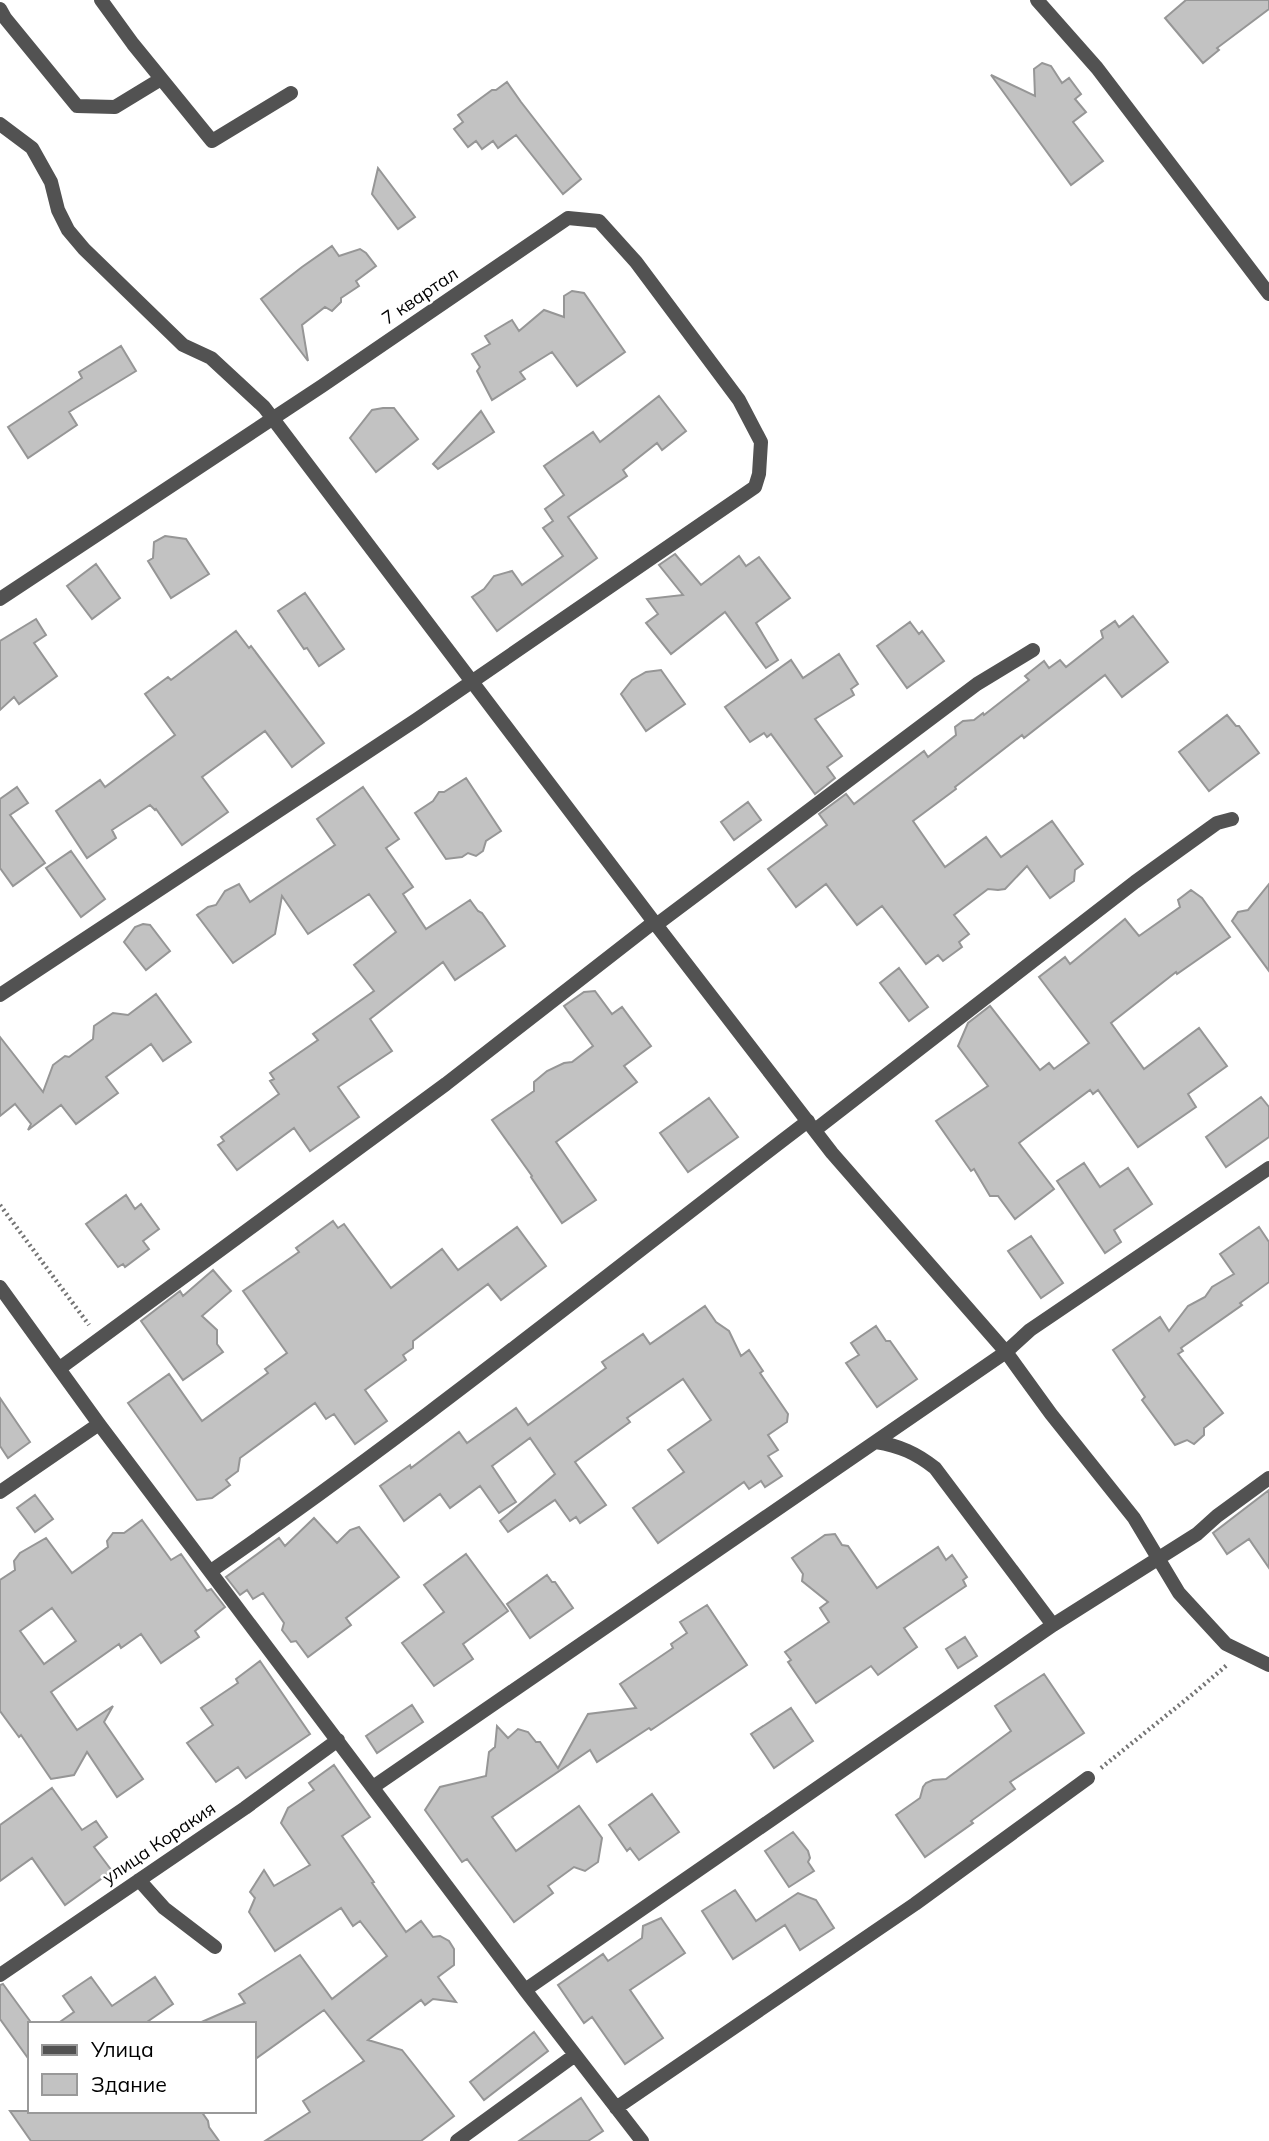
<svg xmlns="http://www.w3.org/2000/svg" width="1269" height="2141" font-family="Mulish,sans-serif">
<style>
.building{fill:#c2c2c2;stroke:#969696;stroke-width:2;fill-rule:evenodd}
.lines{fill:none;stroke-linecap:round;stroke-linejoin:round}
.path{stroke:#747474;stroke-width:4.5;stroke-dasharray:2 3.5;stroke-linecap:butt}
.minor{stroke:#525252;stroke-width:14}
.labels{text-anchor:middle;stroke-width:5;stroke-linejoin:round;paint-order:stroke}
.street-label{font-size:18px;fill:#000;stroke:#fff}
</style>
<rect width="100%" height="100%" fill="#fff"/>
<!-- building -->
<path class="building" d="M 1186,0 L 1269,0 L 1269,9 L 1217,48 L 1219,50 L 1203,63 L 1165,18 Z
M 1042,63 L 1051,66 L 1062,83 L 1069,78 L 1081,94 L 1075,99 L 1086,112 L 1073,122 L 1103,161 L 1071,185 L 991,75 L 1035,96 L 1034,69 Z
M 507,82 L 521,102 L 581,179 L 563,194 L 516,135 L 498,148 L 493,141 L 482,149 L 476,141 L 468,147 L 454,129 L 463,122 L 458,115 L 492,90 L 496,90 Z
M 378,168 L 415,217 L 398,229 L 372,194 Z
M 332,246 L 339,256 L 360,249 L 366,253 L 376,266 L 356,281 L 359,286 L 341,298 L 341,302 L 332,311 L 325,307 L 302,325 L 308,361 L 261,299 L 302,267 Z
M 572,291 L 584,293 L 625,352 L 577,386 L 552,352 L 520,372 L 525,379 L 492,400 L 477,371 L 480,367 L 472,354 L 490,344 L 485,336 L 512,320 L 519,331 L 544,310 L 564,317 L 564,296 Z
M 121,346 L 136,371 L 69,412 L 77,425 L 28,458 L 8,427 L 82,378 L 79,372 Z
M 659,396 L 686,431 L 662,450 L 657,443 L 623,470 L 627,476 L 568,517 L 597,558 L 497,631 L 472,597 L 484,589 L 494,576 L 512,571 L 522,585 L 563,556 L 543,528 L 553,521 L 545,509 L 564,495 L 544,466 L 593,432 L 600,442 Z
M 383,408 L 394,408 L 418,439 L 376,472 L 350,438 L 372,410 Z
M 481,411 L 494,432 L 438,469 L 433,464 Z
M 165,536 L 186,539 L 209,574 L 171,598 L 148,561 L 153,558 L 154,542 Z
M 675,554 L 701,585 L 739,556 L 746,566 L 759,557 L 790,598 L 756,623 L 778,660 L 766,668 L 725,612 L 671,654 L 646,623 L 658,614 L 647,599 L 683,595 L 659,565 Z
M 96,564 L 120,598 L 92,619 L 67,586 Z
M 305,593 L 344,649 L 319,666 L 307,648 L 304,649 L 278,611 Z
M 1133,616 L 1168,662 L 1122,697 L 1105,675 L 1024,738 L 1022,735 L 955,787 L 956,789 L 913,821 L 945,867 L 986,837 L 1001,857 L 1052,821 L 1083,864 L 1075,870 L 1074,881 L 1050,898 L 1027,866 L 1005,889 L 998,890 L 988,889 L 954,915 L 969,934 L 959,942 L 962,947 L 943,961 L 938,955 L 926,964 L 882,906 L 857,925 L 826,884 L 796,907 L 768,869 L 827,825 L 819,814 L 846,794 L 854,804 L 924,751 L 928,757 L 956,735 L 955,727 L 963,721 L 974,720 L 983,713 L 984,715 L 1029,680 L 1025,676 L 1044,661 L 1049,668 L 1060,660 L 1066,667 L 1103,638 L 1101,631 L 1115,621 L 1119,627 Z
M 36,619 L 46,635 L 34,643 L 57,676 L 19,704 L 14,697 L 0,710 L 0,641 Z
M 910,622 L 919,634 L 922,631 L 944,661 L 907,688 L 877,646 Z
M 236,631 L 249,648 L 251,646 L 324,743 L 292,767 L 265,731 L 202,777 L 228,812 L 182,845 L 156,809 L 155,810 L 150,805 L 112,830 L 116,838 L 87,858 L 56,811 L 100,780 L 105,787 L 175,735 L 145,694 L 168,677 L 171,680 Z
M 839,654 L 858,684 L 851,689 L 854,695 L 815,719 L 842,756 L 827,767 L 835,778 L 815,794 L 771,734 L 767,737 L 764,733 L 750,742 L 725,707 L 791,660 L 803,678 Z
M 661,670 L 685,704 L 646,731 L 621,694 L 632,680 L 646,672 Z
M 1227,715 L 1236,726 L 1239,726 L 1259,753 L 1209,791 L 1179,752 Z
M 466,778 L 501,831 L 486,841 L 483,851 L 476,856 L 468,853 L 462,857 L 446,859 L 415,813 L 433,801 L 439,792 L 444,792 Z
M 17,787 L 28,803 L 10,815 L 45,863 L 13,886 L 0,868 L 0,799 Z
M 363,787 L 399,839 L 386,848 L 413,887 L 403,894 L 426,929 L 470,900 L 478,911 L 482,913 L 505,946 L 455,980 L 443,962 L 370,1019 L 392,1051 L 338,1087 L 359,1117 L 310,1151 L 294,1128 L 237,1170 L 218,1145 L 224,1141 L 221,1137 L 279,1094 L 270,1081 L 274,1079 L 270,1073 L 318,1040 L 313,1034 L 374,991 L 354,965 L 396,932 L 369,894 L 308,934 L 282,896 L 275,934 L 233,963 L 197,915 L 208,907 L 216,905 L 225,891 L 239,884 L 250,902 L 335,845 L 317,819 Z
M 748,802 L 761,820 L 734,840 L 721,822 Z
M 71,851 L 105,899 L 81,917 L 46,868 Z
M 1269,884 L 1269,971 L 1232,921 L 1238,912 L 1248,910 Z
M 1191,890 L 1202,898 L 1230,937 L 1177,974 L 1176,972 L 1111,1023 L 1144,1069 L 1199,1028 L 1227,1066 L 1188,1094 L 1196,1107 L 1138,1147 L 1098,1090 L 1093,1094 L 1090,1090 L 1019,1143 L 1054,1189 L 1015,1219 L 998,1196 L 990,1196 L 974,1169 L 971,1171 L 936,1121 L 988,1086 L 958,1046 L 968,1023 L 990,1006 L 1040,1070 L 1049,1063 L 1054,1069 L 1089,1043 L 1039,977 L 1065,957 L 1070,964 L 1125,919 L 1139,936 L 1180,907 L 1178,900 Z
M 143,924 L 150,925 L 170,951 L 146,970 L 124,942 L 135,927 Z
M 899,968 L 928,1007 L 909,1021 L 880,983 Z
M 595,991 L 612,1014 L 622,1007 L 651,1046 L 624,1066 L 637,1082 L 556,1142 L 596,1200 L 562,1223 L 531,1177 L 532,1176 L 492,1120 L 534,1091 L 534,1082 L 547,1071 L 564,1063 L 572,1062 L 593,1046 L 564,1006 L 584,992 Z
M 156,994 L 191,1042 L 163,1061 L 151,1044 L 106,1077 L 118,1093 L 76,1124 L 61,1105 L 28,1130 L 31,1124 L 15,1104 L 0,1116 L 0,1037 L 43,1092 L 53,1065 L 65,1056 L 69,1057 L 93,1039 L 94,1026 L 113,1013 L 128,1015 Z
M 1261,1097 L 1269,1107 L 1269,1137 L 1226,1167 L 1206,1137 Z
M 709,1098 L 738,1137 L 688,1172 L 660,1133 Z
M 1084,1163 L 1100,1187 L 1128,1168 L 1152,1204 L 1114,1230 L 1121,1242 L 1105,1253 L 1057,1181 Z
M 126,1195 L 135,1209 L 141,1204 L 159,1229 L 143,1241 L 149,1249 L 125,1267 L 123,1264 L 118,1267 L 86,1224 Z
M 333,1221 L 338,1228 L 344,1224 L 391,1288 L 442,1249 L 458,1270 L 517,1227 L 546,1266 L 501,1300 L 488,1284 L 413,1341 L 413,1348 L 403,1355 L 406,1360 L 365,1390 L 387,1421 L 355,1444 L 334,1414 L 326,1419 L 315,1403 L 240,1458 L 238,1471 L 226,1480 L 230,1485 L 212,1498 L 197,1500 L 128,1403 L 169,1374 L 202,1421 L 268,1373 L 265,1369 L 287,1353 L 243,1291 L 299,1252 L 296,1248 Z
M 1259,1227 L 1269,1242 L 1269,1282 L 1240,1303 L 1242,1305 L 1181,1348 L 1183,1351 L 1178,1354 L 1223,1413 L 1204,1428 L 1204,1435 L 1194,1444 L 1187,1440 L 1175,1445 L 1142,1400 L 1145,1397 L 1113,1350 L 1160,1317 L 1169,1331 L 1188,1306 L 1205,1297 L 1212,1287 L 1234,1274 L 1220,1254 Z
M 1031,1236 L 1063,1283 L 1041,1298 L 1008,1251 Z
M 213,1270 L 231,1291 L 202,1316 L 217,1330 L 217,1344 L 223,1352 L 183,1380 L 141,1321 L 180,1291 L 183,1296 Z
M 705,1306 L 716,1322 L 729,1331 L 741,1356 L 749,1350 L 763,1371 L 760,1373 L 788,1414 L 787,1422 L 768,1435 L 778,1450 L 768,1456 L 782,1476 L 765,1487 L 761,1481 L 749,1489 L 744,1482 L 658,1543 L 633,1508 L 684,1472 L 668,1450 L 711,1420 L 683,1379 L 627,1418 L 630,1422 L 575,1462 L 606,1505 L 580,1523 L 576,1517 L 570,1521 L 555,1500 L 508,1532 L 500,1521 L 555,1474 L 530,1438 L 492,1466 L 516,1502 L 499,1513 L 480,1486 L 450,1508 L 440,1494 L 404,1521 L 380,1486 L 410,1465 L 411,1468 L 459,1432 L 467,1443 L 516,1408 L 528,1425 L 606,1368 L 602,1362 L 643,1334 L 650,1344 Z
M 876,1326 L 886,1341 L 890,1341 L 917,1379 L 877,1407 L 846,1363 L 859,1355 L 851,1343 Z
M 0,1398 L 30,1442 L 8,1458 L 0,1446 Z
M 1269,1490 L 1269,1568 L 1249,1539 L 1227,1554 L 1213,1533 Z
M 35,1495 L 53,1519 L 35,1532 L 17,1508 Z
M 314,1518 L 337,1543 L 350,1530 L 359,1527 L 399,1577 L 346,1618 L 351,1625 L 308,1657 L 296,1641 L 291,1642 L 282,1630 L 284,1623 L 263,1593 L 253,1599 L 247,1590 L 240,1595 L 226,1577 L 279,1538 L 285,1546 Z
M 142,1520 L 171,1560 L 181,1554 L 207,1591 L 211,1589 L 225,1607 L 195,1631 L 199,1637 L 161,1663 L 141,1634 L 121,1648 L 119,1644 L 51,1692 L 77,1730 L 113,1706 L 104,1722 L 143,1779 L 117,1797 L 87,1752 L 74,1775 L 51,1779 L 21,1735 L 19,1737 L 0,1711 L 0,1580 L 15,1570 L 14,1561 L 20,1553 L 46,1538 L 72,1573 L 108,1547 L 107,1541 L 113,1533 L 124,1533 ZM 52,1608 L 76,1641 L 44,1664 L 20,1631 Z
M 835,1534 L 842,1545 L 848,1546 L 877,1588 L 938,1547 L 946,1560 L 952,1555 L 967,1577 L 963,1580 L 966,1586 L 904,1628 L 917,1647 L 878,1675 L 871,1666 L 816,1703 L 788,1662 L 791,1660 L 785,1652 L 829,1622 L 820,1608 L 828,1602 L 802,1581 L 803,1574 L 792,1558 L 825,1535 Z
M 466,1554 L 508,1611 L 463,1644 L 473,1659 L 434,1686 L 402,1643 L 444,1612 L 424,1585 Z
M 547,1575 L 552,1582 L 555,1582 L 573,1608 L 530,1638 L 507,1604 Z
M 707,1605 L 747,1665 L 651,1730 L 649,1728 L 597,1762 L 590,1750 L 492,1817 L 516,1851 L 579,1806 L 602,1838 L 598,1862 L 585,1871 L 574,1867 L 548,1886 L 553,1893 L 514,1922 L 467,1859 L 462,1862 L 425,1810 L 440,1787 L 486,1776 L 489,1752 L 495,1747 L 497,1726 L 508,1738 L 518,1729 L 528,1732 L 536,1742 L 540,1742 L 558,1768 L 588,1714 L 636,1708 L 620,1684 L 673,1648 L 671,1644 L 687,1633 L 680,1622 Z
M 965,1637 L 977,1656 L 958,1668 L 946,1649 Z
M 260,1661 L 310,1734 L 246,1778 L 238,1767 L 216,1782 L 187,1743 L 213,1725 L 201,1708 L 238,1683 L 236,1679 Z
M 1044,1674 L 1084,1733 L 1010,1782 L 1015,1789 L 971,1821 L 973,1823 L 925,1857 L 896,1815 L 920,1798 L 923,1787 L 926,1783 L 933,1780 L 946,1779 L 1011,1731 L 995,1706 Z
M 412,1705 L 423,1722 L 377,1753 L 366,1736 Z
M 791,1708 L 813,1741 L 774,1768 L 751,1734 Z
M 334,1765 L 370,1817 L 342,1836 L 374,1882 L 372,1883 L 406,1932 L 421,1921 L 433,1937 L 440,1936 L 449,1941 L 454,1949 L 454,1965 L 438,1977 L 456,2002 L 433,1999 L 425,2005 L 421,2000 L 368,2040 L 402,2050 L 454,2116 L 421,2141 L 265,2141 L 310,2112 L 303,2101 L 364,2061 L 324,2010 L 254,2060 L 254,2024 L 197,2024 L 245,2003 L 239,1994 L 300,1955 L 332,1999 L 387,1956 L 360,1921 L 353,1926 L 341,1908 L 275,1951 L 249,1912 L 255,1898 L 250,1892 L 264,1870 L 274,1886 L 310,1865 L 281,1823 L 288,1808 L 314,1790 L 309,1783 Z
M 52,1788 L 82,1830 L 96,1821 L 107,1837 L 94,1847 L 112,1871 L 65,1905 L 32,1858 L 0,1881 L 0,1825 Z
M 652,1794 L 679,1832 L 639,1860 L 630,1848 L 627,1851 L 609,1825 Z
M 793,1832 L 808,1851 L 810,1858 L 808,1862 L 814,1871 L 789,1887 L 765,1851 Z
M 735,1890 L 756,1921 L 798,1893 L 816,1900 L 834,1928 L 800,1950 L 785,1925 L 733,1959 L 702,1911 Z
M 661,1918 L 685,1953 L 630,1990 L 663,2038 L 625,2064 L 592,2017 L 584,2023 L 558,1985 L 603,1954 L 608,1961 L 642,1938 L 643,1926 Z
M 91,1977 L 112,2006 L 155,1977 L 173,2004 L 144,2024 L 57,2024 L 74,2012 L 63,1996 Z
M 3,1984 L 30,2021 L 30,2061 L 0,2019 L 0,1985 Z
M 534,2032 L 548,2051 L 484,2100 L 470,2082 Z
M 581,2098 L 603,2131 L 588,2141 L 519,2141 Z
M 10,2111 L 201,2111 L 208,2121 L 209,2127 L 219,2141 L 31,2141 Z"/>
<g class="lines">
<!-- path -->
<path class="path" d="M 0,1205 L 89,1325
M 1101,1768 L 1193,1694 L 1227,1665"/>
<!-- minor -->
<path class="minor" d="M 101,0 L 133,44 L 212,141 L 291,93
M 1037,0 L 1097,68 L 1269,294
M 0,9 L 5,18 L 77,106 L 115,107 L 161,79
M 0,124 L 32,148 L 51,182 L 58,210 L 68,230 L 84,249 L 183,345 L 211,358 L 264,407 L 654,922 L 832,1153 L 1006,1352 L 1051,1414 L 1134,1518 L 1179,1593 L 1226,1644 L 1269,1665
M 0,599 L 322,386 L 568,218 L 599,221 L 636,262 L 739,400 L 761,442 L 759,474 L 755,487 L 416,720 L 0,995
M 656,925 L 977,684 L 1033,650
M 815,1130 L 1135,882 L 1217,823 L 1232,819
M 0,1287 L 99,1424 L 525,1990 L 642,2141
M 60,1368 L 446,1084 L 654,922
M 876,1442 C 900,1446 916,1453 935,1468 L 1053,1625
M 0,1492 L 99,1424
M 211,1571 C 416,1429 610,1272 808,1121
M 373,1787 L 1006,1352 L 1030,1330 L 1269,1168
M 139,1880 L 164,1908 L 215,1947
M 0,1975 L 245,1808 L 338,1740
M 525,1990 L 1053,1625 L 1197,1534 L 1217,1516 L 1269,1478
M 616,2108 L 915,1904 L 1088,1778
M 457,2141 L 575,2055"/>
</g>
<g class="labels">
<!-- street labels -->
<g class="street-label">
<text transform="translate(420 296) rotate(-34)" y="6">7 квартал</text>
<text transform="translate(159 1843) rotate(-34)" y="6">улица Коракия</text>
</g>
</g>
<!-- legend -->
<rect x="28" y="2022" width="228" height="91" fill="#ffffff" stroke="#999999" stroke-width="2"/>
<rect x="42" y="2045" width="35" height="10" fill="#525252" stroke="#999999" stroke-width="2"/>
<text x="91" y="2057" font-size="21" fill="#000000">Улица</text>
<rect x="42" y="2074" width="35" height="21" fill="#c2c2c2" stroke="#999999" stroke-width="2"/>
<text x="91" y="2092" font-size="21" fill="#000000">Здание</text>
</svg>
